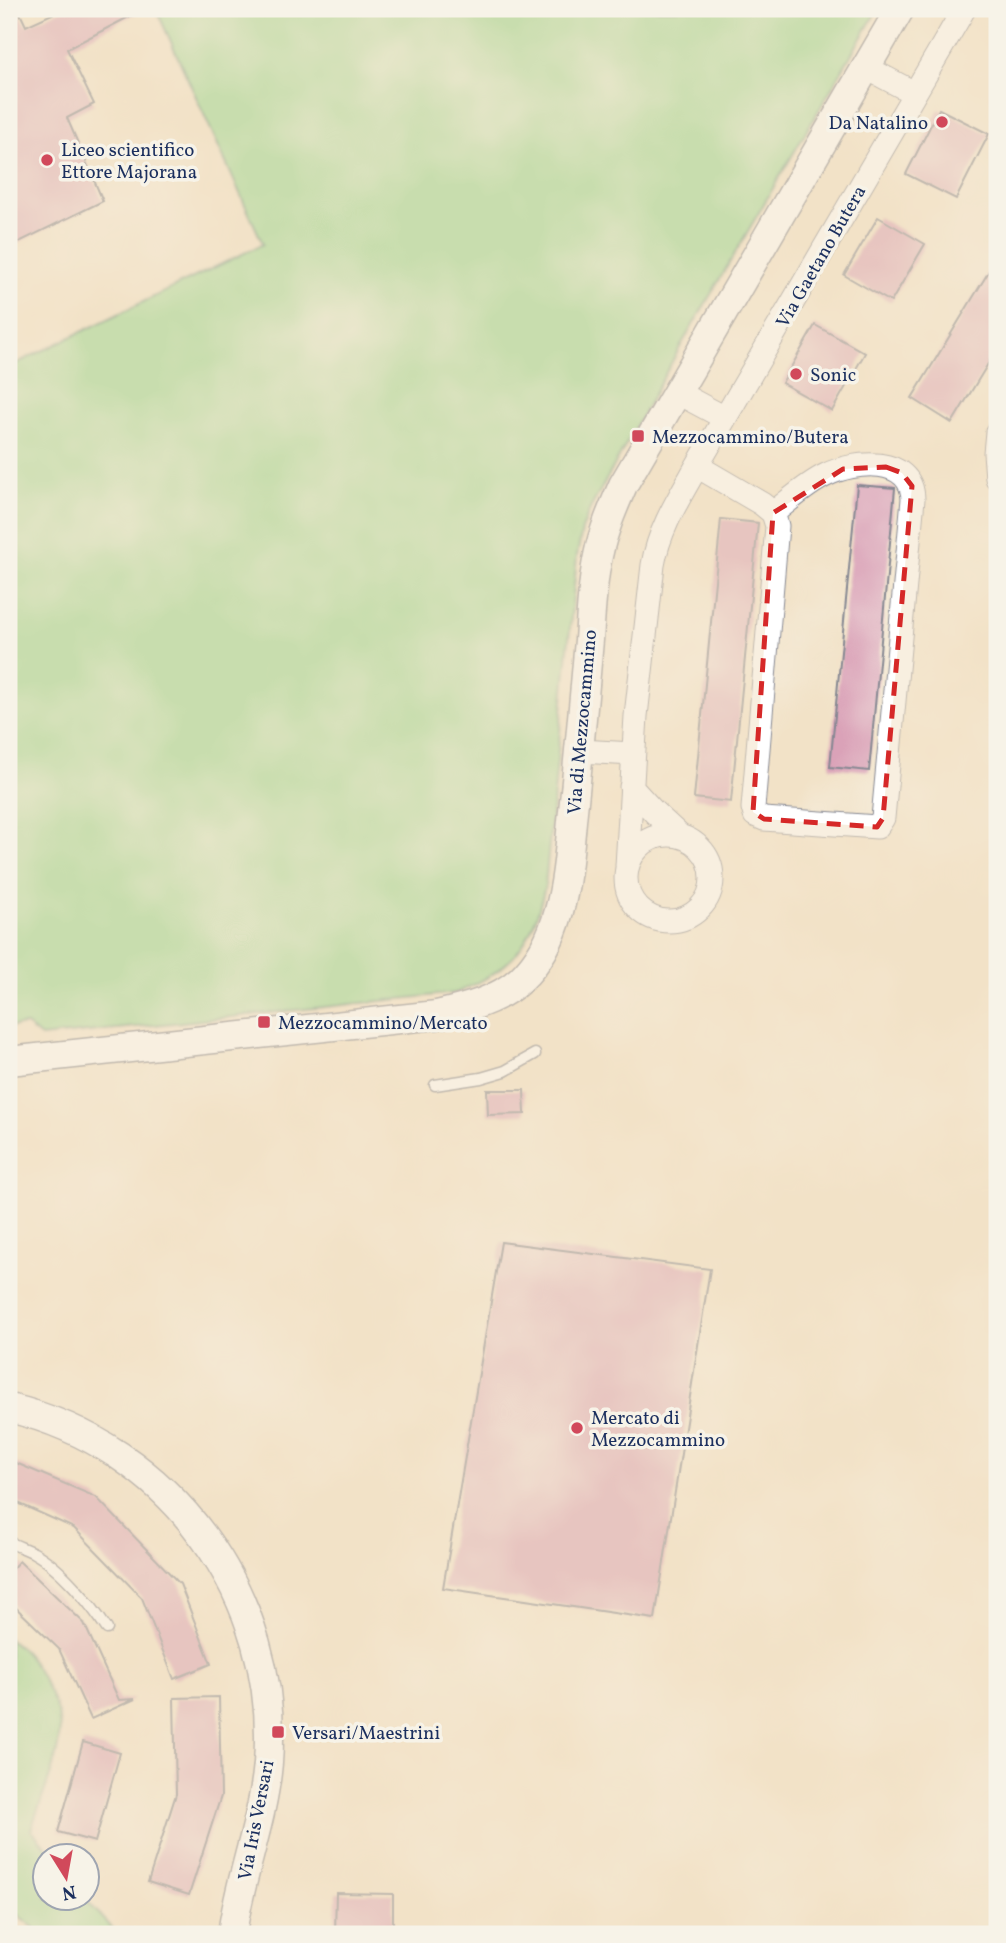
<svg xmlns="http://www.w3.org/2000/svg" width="1006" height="1943" font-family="Vollkorn,serif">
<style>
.green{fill:#95d890;stroke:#588477;stroke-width:2}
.building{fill:#daa2b8}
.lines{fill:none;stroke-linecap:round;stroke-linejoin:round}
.service-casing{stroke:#868892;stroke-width:13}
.minor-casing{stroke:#868892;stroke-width:25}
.tertiary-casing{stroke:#868892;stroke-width:31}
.service{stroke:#fff;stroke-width:10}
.minor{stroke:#fff;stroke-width:23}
.tertiary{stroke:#fff;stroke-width:28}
.marked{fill:none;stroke:#d62828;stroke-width:5;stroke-dasharray:14 9;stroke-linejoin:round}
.poi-dot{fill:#d1495b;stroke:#f7f3e8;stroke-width:2.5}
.labels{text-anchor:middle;stroke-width:7;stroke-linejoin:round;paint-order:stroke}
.poi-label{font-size:19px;fill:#1b2f5e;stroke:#f7f3e8;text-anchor:start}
.street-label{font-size:19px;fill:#1b2f5e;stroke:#f7f3e8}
</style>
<rect width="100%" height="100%" fill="#f7f3e8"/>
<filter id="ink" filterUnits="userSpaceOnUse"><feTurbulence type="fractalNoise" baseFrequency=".0143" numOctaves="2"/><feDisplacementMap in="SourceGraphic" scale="14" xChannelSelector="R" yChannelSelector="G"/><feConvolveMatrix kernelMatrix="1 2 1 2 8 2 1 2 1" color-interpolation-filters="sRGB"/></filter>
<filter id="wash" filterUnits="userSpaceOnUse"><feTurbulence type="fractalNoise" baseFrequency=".00686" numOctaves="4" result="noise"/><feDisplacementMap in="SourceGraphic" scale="28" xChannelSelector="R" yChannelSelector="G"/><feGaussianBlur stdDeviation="1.57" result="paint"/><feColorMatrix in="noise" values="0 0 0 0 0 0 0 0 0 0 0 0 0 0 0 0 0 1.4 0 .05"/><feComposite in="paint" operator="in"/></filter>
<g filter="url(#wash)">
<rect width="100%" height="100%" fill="#f2e2c7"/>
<!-- green -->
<path class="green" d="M 156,9 L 878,9 L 683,342 L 590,509 L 582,530 L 577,556 L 545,886 C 531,947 513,968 456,993 L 41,1037 L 26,1025 L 9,1027 L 9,367 L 263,244 Z
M 9,1639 C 24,1649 35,1663 43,1680 C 50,1692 57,1707 59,1720 C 64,1750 40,1800 31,1830 L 54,1855 L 46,1856 L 46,1898 L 88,1898 L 88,1892 L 91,1896 L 87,1901 L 115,1931 L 158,1934 L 42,1934 L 9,1908 Z"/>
<g id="blocks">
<!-- building -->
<path class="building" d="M 9,9 L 18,9 L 26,26 L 63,9 L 144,9 L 67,49 L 94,104 L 67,118 L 103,201 L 9,247 Z
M 939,109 L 989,134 L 956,199 L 906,174 Z
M 878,217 L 925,244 L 891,302 L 844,275 Z
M 997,258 L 997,349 L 952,423 L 912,398 Z
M 815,325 L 865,353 L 832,411 L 782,383 Z
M 857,485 L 895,488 L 869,771 L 830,767 Z
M 721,519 L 758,523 L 731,802 L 694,798 Z
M 487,1090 L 524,1090 L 525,1114 L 488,1115 Z
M 501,1242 L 710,1269 L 655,1619 L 443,1588 Z
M 9,1460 L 96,1497 L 180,1584 L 211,1664 L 174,1679 L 142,1598 L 74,1528 L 9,1499 Z
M 19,1561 L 84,1623 L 119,1700 L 135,1699 L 91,1719 L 59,1649 L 9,1601 L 9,1572 Z
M 219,1697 L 221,1796 L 189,1895 L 148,1882 L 176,1794 L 174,1698 Z
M 83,1742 L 120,1753 L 95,1842 L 58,1832 Z
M 336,1893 L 393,1894 L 393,1934 L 335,1934 Z"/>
</g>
</g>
<g filter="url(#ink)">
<use href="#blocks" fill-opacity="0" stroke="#868892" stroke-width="2"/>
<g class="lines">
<!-- service casing -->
<g class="service-casing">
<path id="service" d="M 435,1085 L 481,1078 L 505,1071 L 535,1054
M 9,1542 C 17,1546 26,1549 34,1553 C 60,1567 91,1604 107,1629"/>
</g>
<!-- minor casing -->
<g class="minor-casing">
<path id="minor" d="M 865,67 L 914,93
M 678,393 L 725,418
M 997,432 L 995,453 L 997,478
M 697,466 L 762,504 L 773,513 L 777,526 L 753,808 L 755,815 L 764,819 L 877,827 L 883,818 L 913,499 C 912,455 854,461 826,475 C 807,484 790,500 773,513
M 580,751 L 633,754
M 631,787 L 654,812 L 680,836
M626 878a43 43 0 1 1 86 0a43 43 0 1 1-86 0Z
M 627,866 L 636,716 L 653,565 C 659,529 679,498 697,466 L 964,9"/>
</g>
<!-- tertiary casing -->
<g class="tertiary-casing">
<path id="tertiary" d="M 9,1061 L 437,1015 C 466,1008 497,1001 520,980 C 566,937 567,869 573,811 C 579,754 584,697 589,640 C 591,612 592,583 598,556 C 603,531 613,508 623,485 L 900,9
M 9,1408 C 170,1445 281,1597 268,1763 C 263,1821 240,1876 232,1934"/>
</g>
<!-- service -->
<use href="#service" class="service"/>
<!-- minor -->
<use href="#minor" class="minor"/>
<!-- tertiary -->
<use href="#tertiary" class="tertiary"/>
</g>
</g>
<!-- marked area -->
<path d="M0 0H1006V1943H0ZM 886,467 L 902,473 L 912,486 L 883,818 L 877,827 L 764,819 L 753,812 L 773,513 L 843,469 Z" fill="#f2e2c7" fill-opacity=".55" fill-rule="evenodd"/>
<path class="marked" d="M 886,467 L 902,473 L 912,486 L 883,818 L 877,827 L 764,819 L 753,812 L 773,513 L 843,469 Z"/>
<!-- markers -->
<g class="poi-dot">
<circle cx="942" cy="122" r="7"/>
<circle cx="47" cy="160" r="7"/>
<circle cx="796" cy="374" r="7"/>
<rect x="631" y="429" width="14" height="14" rx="3.5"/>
<rect x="257" y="1015" width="14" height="14" rx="3.5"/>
<circle cx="577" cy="1428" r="7"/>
<rect x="271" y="1725" width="14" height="14" rx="3.5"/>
</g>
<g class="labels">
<!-- poi labels -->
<g class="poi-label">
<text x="928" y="129" text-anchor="end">Da Natalino</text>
<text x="61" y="156">Liceo scientifico<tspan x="61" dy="22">Ettore Majorana</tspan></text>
<text x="810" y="381">Sonic</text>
<text x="652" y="443">Mezzocammino/Butera</text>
<text x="278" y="1029">Mezzocammino/Mercato</text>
<text x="591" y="1424">Mercato di<tspan x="591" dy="22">Mezzocammino</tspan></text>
<text x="292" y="1739">Versari/Maestrini</text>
</g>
<!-- street labels -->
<g class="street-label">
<text transform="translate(820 256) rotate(-60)" y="7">Via Gaetano Butera</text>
<text transform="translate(581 722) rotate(-85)" y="7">Via di Mezzocammino</text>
<text transform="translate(255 1820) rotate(-79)" y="7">Via Iris Versari</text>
</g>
</g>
<!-- margin -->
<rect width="1006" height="1943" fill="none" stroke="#f7f3e8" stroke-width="35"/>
<!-- north arrow -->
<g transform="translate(66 1877) rotate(169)"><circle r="33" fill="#f7f3e8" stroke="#9fa5b1" stroke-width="2"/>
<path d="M0-5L12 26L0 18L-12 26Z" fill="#d1495b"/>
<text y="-10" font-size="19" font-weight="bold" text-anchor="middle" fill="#1b2f5e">N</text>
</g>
</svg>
